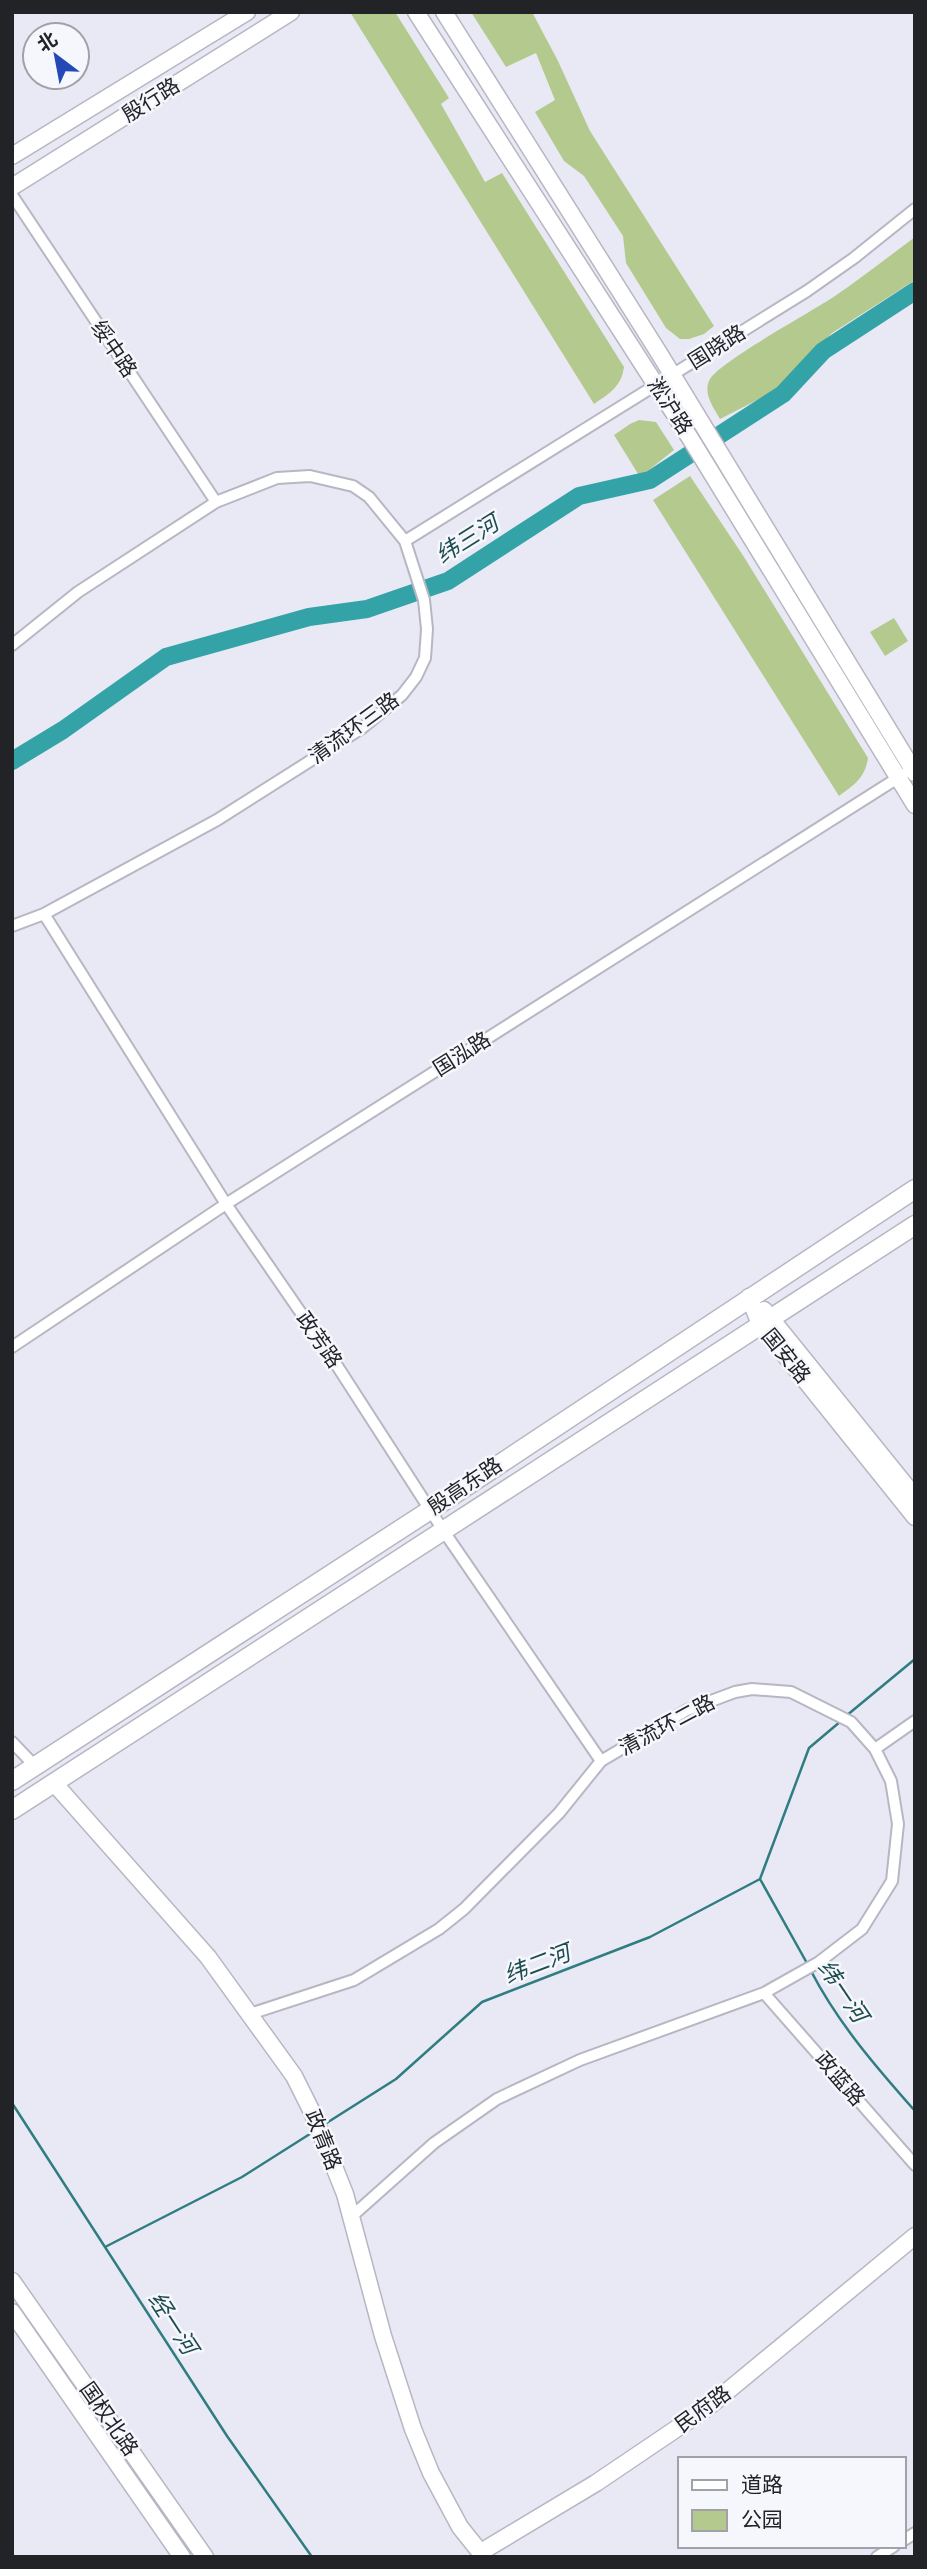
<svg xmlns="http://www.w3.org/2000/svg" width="927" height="2569" font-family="Inter,'Noto Sans SC',sans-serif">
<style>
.green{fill:#b4c98d}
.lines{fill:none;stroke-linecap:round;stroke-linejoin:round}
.stream{stroke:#2f7d81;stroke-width:2.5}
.river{stroke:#34a3a8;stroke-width:18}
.street-casing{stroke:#b6b7c2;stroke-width:14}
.secondary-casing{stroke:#b6b7c2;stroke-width:19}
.primary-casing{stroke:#b6b7c2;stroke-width:21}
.street{stroke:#fff;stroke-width:10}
.secondary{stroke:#fff;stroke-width:16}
.primary{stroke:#fff;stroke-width:18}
.labels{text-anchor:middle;stroke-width:5;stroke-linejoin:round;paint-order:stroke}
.street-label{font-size:21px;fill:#222327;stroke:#f6f7fd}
.water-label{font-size:23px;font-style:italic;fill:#1e4d4f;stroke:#f6f7fd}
</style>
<rect width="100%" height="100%" fill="#e8e9f4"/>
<!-- green -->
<path class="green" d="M 350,12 L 395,12 L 449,98 L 441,104 L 485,182 L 502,173 L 624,367 C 621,387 610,393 594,404 Z
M 471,12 L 532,12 L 558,61 L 590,131 L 714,326 L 704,334 L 689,339 L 680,339 L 666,328 L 626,263 L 623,236 L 584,176 L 564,161 L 535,112 L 555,100 L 536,53 L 506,67 Z
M 915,237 L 915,280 L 832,333 L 777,390 L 720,419 C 714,408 702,393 710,379 C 721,361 809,313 832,298 C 860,279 887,258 915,237 Z
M 639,420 L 656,422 L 674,450 L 640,477 L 614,435 L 630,424 Z
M 690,476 L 744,557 L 868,758 C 865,778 854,785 839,796 L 653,500 Z
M 894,618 L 908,641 L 885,656 L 870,632 Z"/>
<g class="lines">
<!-- stream -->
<path class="stream" d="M 846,1716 L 915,1659
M 760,1879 L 808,1965
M 811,1971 C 838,2023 876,2067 915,2111
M 12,2103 L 227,2436 L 312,2557
M 325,2124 L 396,2079 L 482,2002 L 650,1937 L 760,1879 L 809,1748 L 841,1721
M 105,2247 L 242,2177 L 313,2132"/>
<!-- river -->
<path class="river" d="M 12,761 L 63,730 L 166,657 L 309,617 L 367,609 L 448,581 L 579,496 L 650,480 L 783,394 L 823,351 L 915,291"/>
<!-- street casing -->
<g class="street-casing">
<path id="street" d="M 12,195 L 216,502
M 405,541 L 807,291 L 854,258 L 915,209
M 12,645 L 78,592 L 216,502 L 277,478 L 310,476 L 353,486 L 369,497 L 405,541 L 424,600 L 427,629 L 425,658 L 416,677 L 402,695 L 362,728 L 217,820 L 44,914 L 12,926
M 44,914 L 226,1204 L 334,1361 L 443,1530 L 601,1761
M 12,1347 L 226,1204 L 904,774
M 12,1742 L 35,1766
M 875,1749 L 915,1721
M 764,1993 L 915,2165
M 250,2014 L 354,1980 L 439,1929 L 464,1909 L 559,1813 L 601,1761 L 687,1710 L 735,1692 L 752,1689 L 791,1692 L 851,1722 L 875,1749 L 891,1781 L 898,1824 L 892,1881 L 862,1929 L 819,1962 L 764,1993 L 580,2060 L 497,2099 L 434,2143 L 351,2217
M 904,2540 L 915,2533
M 877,2557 L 894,2546"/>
</g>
<!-- secondary casing -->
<g class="secondary-casing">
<path id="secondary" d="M 416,12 L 690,438 L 915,805
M 444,12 L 659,353 L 915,773
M 12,156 L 247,12
M 12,187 L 291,12
M 749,1297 L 760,1324 L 915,1517
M 764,1310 L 915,1497
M 54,1783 L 208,1957 L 294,2076 L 313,2114 L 345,2194 L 383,2336 L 413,2429 L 431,2473 L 460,2527 L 484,2557
M 12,2281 L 205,2557
M 12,2312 L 182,2557
M 481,2552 L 596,2483 L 707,2408 L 915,2236"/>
</g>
<!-- primary casing -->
<g class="primary-casing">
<path id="primary" d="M 12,1781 L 441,1503 L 915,1189
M 12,1810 L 915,1225"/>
</g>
<!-- street -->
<use href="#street" class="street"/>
<!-- secondary -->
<use href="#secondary" class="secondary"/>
<!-- primary -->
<use href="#primary" class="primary"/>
</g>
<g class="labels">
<!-- street labels -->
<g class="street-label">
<text transform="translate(151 100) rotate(-32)" y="7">殷行路</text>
<text transform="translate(717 347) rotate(-32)" y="7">国晓路</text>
<text transform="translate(114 349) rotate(56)" y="7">绥中路</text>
<text transform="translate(670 406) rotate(57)" y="7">淞沪路</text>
<text transform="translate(354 728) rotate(-36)" y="7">清流环三路</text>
<text transform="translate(462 1054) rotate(-32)" y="7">国泓路</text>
<text transform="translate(319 1340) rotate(55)" y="7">政芳路</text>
<text transform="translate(786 1356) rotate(51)" y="7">国安路</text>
<text transform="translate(465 1486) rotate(-34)" y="7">殷高东路</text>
<text transform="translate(667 1725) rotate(-28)" y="7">清流环二路</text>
<text transform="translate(840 2079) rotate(49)" y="7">政蓝路</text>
<text transform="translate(323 2140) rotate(68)" y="7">政青路</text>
<text transform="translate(703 2409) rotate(-36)" y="7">民府路</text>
<text transform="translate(109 2419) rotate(55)" y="7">国权北路</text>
</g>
<!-- water labels -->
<g class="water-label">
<text transform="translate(467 539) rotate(-32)" y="8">纬三河</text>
<text transform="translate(537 1964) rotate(-21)" y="8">纬二河</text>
<text transform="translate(843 1991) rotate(56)" y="8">纬一河</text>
<text transform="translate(173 2323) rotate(57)" y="8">经一河</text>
</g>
</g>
<!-- border -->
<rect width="927" height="2569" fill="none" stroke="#222327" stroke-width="28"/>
<!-- legend -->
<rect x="678" y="2457" width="228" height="91" fill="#f6f7fd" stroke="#a1a2a7" stroke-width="2"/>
<rect x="692" y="2480" width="35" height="10" fill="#ffffff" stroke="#a1a2a7" stroke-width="2"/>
<text x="741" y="2492" font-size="21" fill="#222327">道路</text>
<rect x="692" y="2510" width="35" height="21" fill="#b4c98d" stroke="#a1a2a7" stroke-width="2"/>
<text x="741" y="2527" font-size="21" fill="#222327">公园</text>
<!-- north arrow -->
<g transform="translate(56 56) rotate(328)"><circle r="33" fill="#f6f7fd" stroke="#a1a2a7" stroke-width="2"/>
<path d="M0-5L12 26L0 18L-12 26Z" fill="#2548b7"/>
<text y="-10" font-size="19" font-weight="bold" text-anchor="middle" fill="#222327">北</text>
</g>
</svg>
